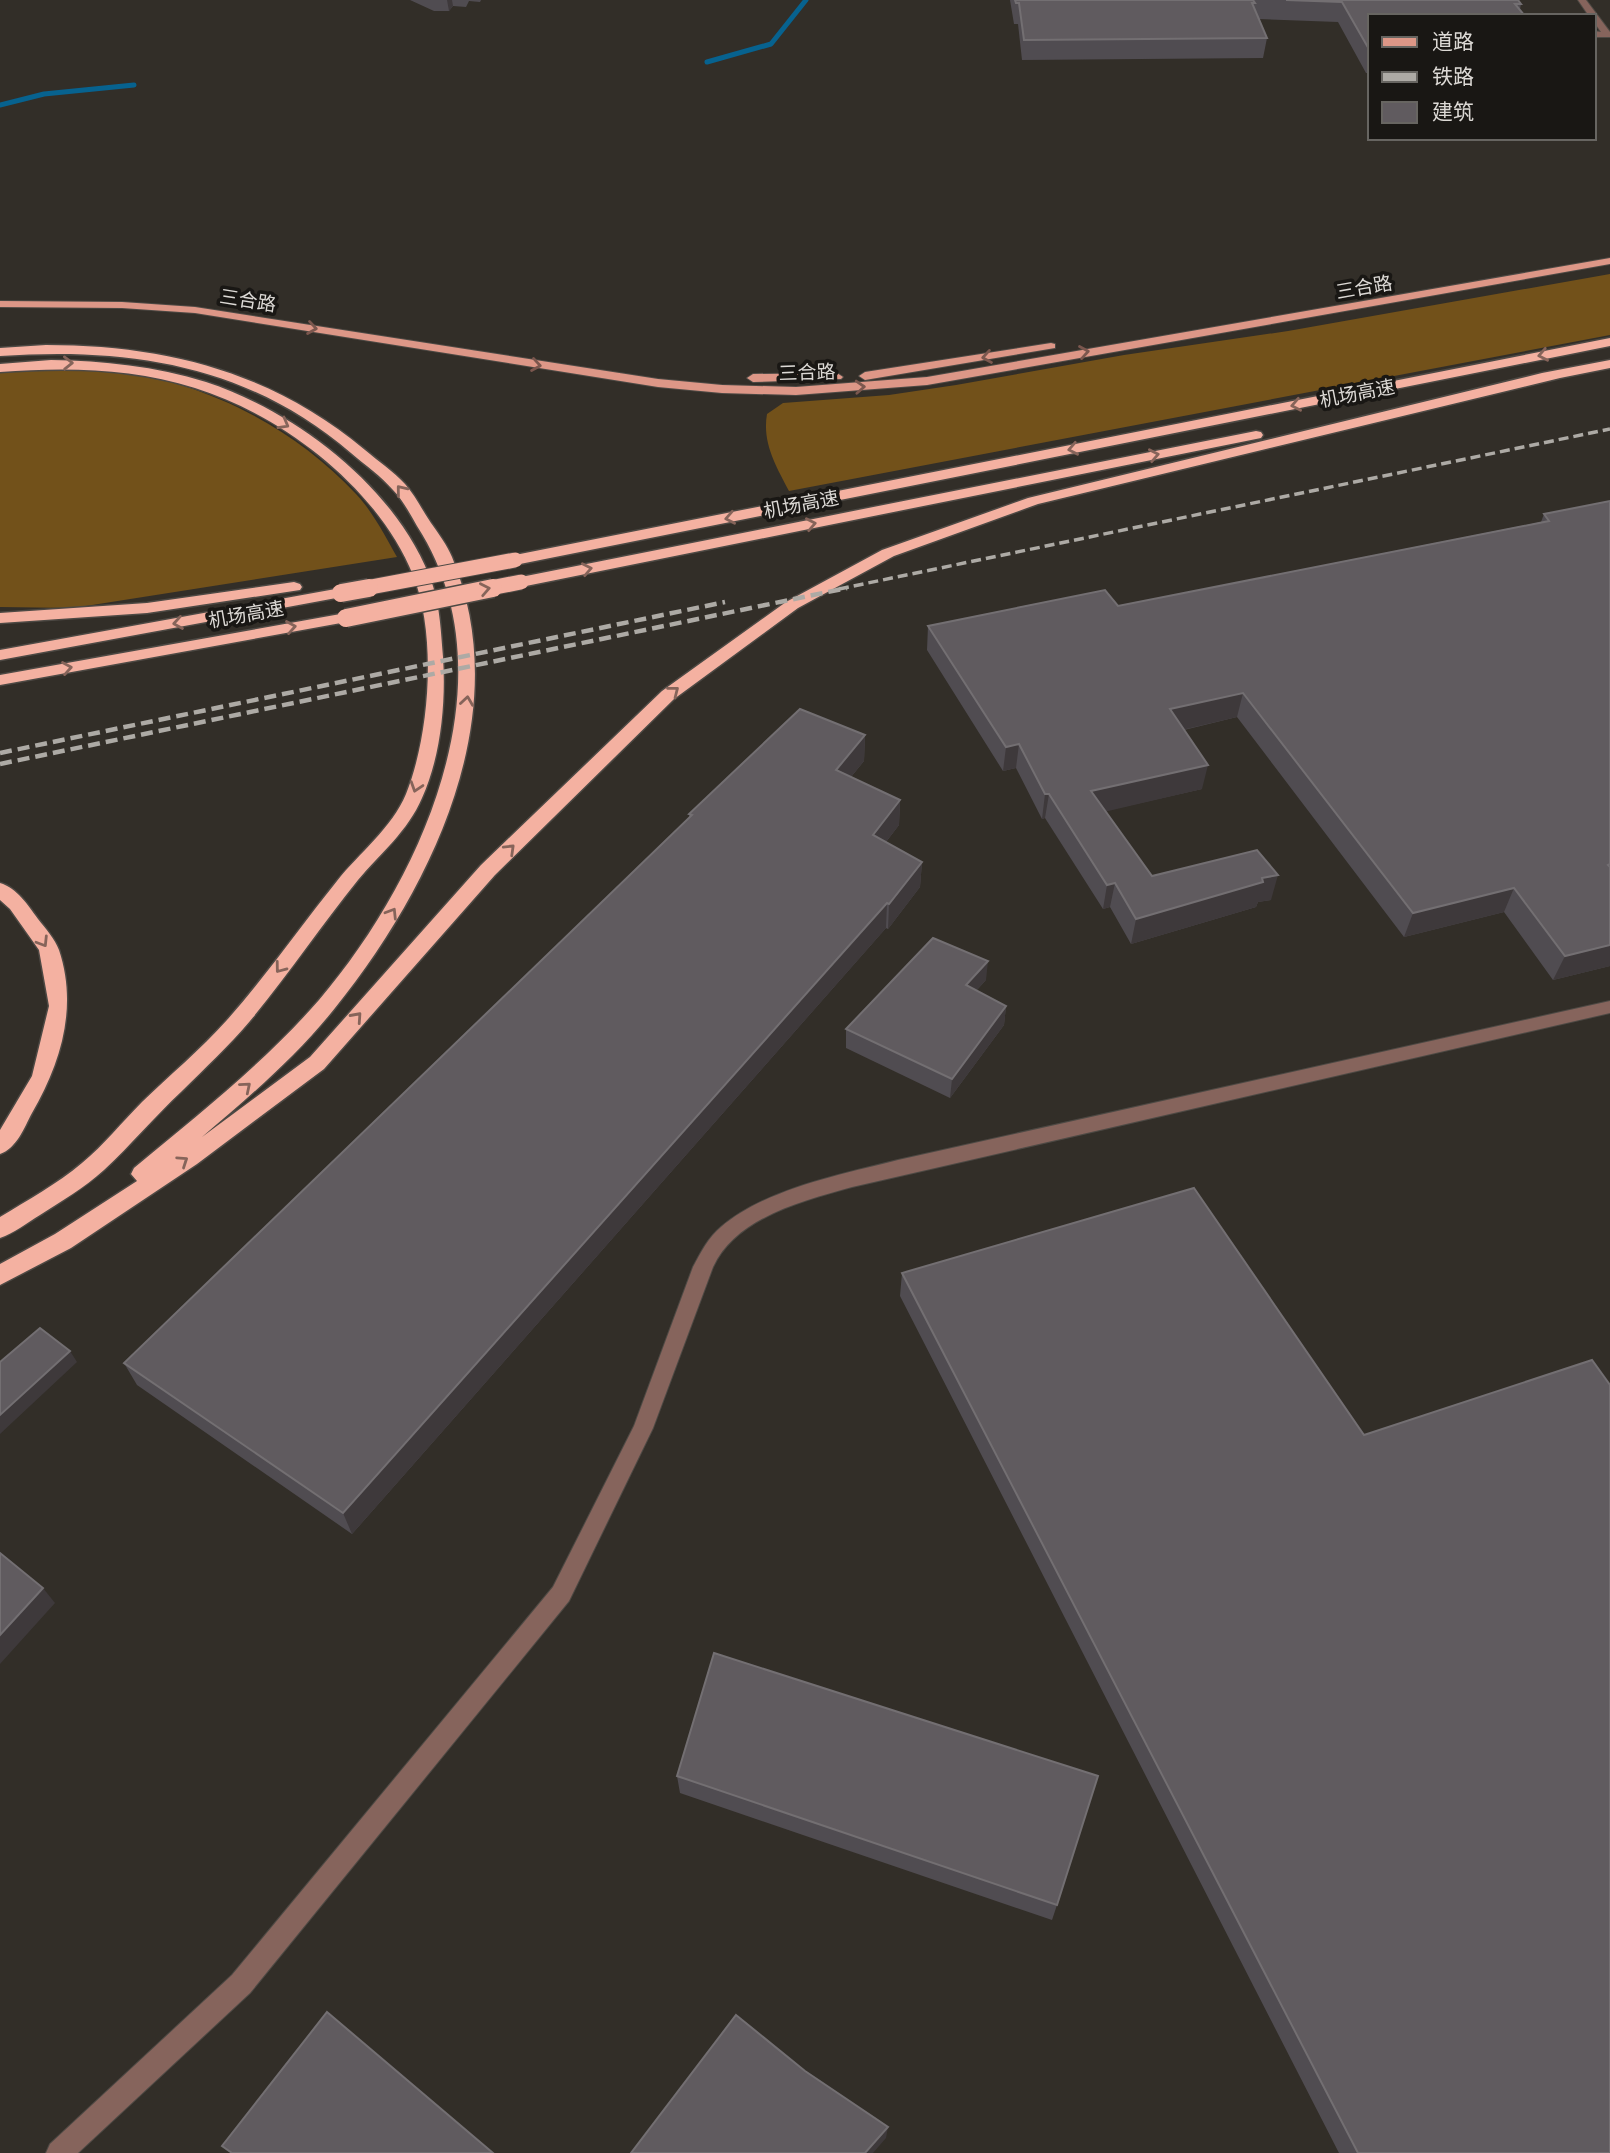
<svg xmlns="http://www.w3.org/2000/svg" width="1610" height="2153" font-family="Quicksand,'Noto Sans SC',sans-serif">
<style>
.forest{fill:#72511a}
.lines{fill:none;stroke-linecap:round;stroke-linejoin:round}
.stream{stroke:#07628f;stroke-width:5}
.minor-casing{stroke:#4d4944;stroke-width:2}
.major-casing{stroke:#4d4944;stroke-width:2}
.highway-casing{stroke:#4d4944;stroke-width:3}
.minor{fill:#86645c;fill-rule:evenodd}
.major{fill:#dd9787;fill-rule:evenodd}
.highway{fill:#f4b1a1;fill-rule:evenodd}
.rail-far1{stroke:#adaaa5;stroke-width:3.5;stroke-dasharray:10 5;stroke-linecap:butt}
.rail{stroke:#adaaa5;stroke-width:4.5;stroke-dasharray:12 6;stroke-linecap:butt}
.highway-bridge-far1-casing{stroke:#4d4944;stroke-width:17;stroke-linecap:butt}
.highway-bridge-casing{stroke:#4d4944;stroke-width:21;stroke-linecap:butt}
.highway-bridge-far1{stroke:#f4b1a1;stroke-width:15}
.highway-bridge{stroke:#f4b1a1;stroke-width:18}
.wall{fill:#504c51}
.shaded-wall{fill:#3e393b}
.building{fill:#605b5f;stroke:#736f72;stroke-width:2}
.oneway{stroke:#7b574e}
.oneway2{stroke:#86645a}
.labels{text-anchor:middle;stroke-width:7;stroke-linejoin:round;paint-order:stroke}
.far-street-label{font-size:19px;fill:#dcd9d5;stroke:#191714}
</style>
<rect width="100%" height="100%" fill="#322e28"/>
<!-- forest -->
<path class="forest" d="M 1610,274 L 1610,335 L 789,491 C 776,466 762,443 767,414 L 783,403 L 889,395 L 956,385 L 1124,355 L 1288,331 Z
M 49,368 C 68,369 88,368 108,370 C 201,380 292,425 356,494 C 373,512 385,536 397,557 L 73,608 L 0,607 L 0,373 Z"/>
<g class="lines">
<!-- stream -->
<path class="stream" d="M 707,62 L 771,44 L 806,0
M 0,105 L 44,94 L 134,85"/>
<!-- minor casing -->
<g class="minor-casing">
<path id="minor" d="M 1578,0 L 1586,0 L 1610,32 L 1610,37 L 1594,37 L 1594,31 L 1601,32 L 1594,22 L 1594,16 L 1589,16 Z
M 1610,1001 L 1610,1013 L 852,1187 C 803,1201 736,1217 713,1267 L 653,1428 L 569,1601 L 250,1993 L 78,2153 L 46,2153 L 50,2144 L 232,1975 L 553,1587 L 634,1426 L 693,1267 C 701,1252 708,1238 721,1227 C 765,1189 843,1174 898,1160 Z"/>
</g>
<!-- major casing -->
<g class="major-casing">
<path id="major" d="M 1610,258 L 1610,264 L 927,385 L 796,395 L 722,393 L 658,387 L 195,313 L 122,308 L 0,307 L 0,301 L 122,302 L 195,307 L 658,379 L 722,385 L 796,387 L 927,377 Z
M 1051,343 L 1055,344 L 1055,348 L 865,380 L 859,376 L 865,372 Z
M 837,373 L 843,377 L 841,379 L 753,382 L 747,378 L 753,374 Z"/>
</g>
<!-- highway casing -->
<g class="highway-casing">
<path id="highway" d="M 1610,338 L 1610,346 L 515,565 L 507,560 L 515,555 Z
M 46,345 C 165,345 272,372 365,450 C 378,461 393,471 405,484 C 415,495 422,510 431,523 C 438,533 447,545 452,557 C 517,713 433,886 335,1008 C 297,1056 249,1097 202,1137 L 310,1057 L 481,865 L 662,691 L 786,602 L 882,550 L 1028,498 L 1542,373 L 1610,360 L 1610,368 L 1560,378 L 1038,504 L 894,556 L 798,608 L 674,699 L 495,875 L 324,1069 L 197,1164 L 71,1248 L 0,1285 L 0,1264 L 55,1234 L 137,1181 L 131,1174 L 134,1168 C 198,1115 264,1063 319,1000 C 423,878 514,676 417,526 C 410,514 403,500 393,490 C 381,476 365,465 351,453 C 248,365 131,347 0,356 L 0,348 Z
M 51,360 C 104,361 155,366 206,382 C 298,412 401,491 433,586 C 440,608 441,633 443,657 C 446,702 441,756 422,798 C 408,831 380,854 358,880 C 321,926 288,975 250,1021 C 229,1046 205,1068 182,1091 C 155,1116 131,1145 104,1170 C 84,1188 62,1201 40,1215 C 27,1223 14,1233 0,1238 L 0,1217 C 28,1200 57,1184 82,1163 C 104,1145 122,1122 142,1102 C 170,1075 200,1050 227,1020 C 266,976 300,927 337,881 C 359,853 392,828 406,794 C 430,734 437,635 413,575 C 378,488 282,415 195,388 C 131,368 66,367 0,372 L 0,364 Z
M 1256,431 L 1261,432 L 1263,435 L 1261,438 L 521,587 L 513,582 L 521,577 Z
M 294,582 L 300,584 L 302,587 L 300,590 L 147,613 L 0,623 L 0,613 L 147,603 Z
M 341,588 L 347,590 L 349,593 L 347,596 L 0,660 L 0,650 Z
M 346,613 L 354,618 L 352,621 L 0,685 L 0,675 Z
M 0,883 C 17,888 28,905 38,919 C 45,928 55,939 59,950 C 78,1007 61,1063 32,1113 C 24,1128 17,1148 0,1154 L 0,1130 L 32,1076 L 49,1006 L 39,950 L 10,909 L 0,900 Z"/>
</g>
<!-- minor -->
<use href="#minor" class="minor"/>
<!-- major -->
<use href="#major" class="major"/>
<!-- highway -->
<use href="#highway" class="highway"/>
<!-- rail-far1 -->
<path class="rail-far1" d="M 839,589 L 1610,429"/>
<!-- rail -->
<path class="rail" d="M 0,753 L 725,602
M 0,764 L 847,588"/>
<!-- highway-bridge-far1 casing -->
<g class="highway-bridge-far1-casing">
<path id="highway-bridge-far1" d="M 360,589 L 515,560
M 485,589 L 521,582"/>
</g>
<!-- highway-bridge casing -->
<g class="highway-bridge-casing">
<path id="highway-bridge" d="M 341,593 L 369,588
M 346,618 L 493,588"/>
</g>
<!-- highway-bridge-far1 -->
<use href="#highway-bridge-far1" class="highway-bridge-far1"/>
<!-- highway-bridge -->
<use href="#highway-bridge" class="highway-bridge"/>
</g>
<!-- wall -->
<path class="wall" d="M 410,0 L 481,0 L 480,2 L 469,1 L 466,7 L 453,6 L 449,11 L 434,11 Z
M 1010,0 L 1518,0 L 1521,4 L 1520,9 L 1370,16 L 1370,73 L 1366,73 L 1338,22 L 1259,19 L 1267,38 L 1263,58 L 1022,60 L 1018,24 L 1014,24 Z
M 1610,501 L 1610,966 L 1553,980 L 1504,912 L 1404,937 L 1237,717 L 1184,730 L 1202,789 L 1105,811 L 1152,876 L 1271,900 L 1258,902 L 1256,907 L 1131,944 L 1110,907 L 1103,909 L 1045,818 L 1042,819 L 1016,768 L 1003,771 L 927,650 L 928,626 L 1118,606 L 1541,522 L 1544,514 Z
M 865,735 L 864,761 L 851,777 L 900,800 L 899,825 L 886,842 L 922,862 L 920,887 L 888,929 L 886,928 L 352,1534 L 137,1385 L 124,1363 L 689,819 L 689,814 Z
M 986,980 L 976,991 L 1006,1006 L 1004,1025 L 950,1098 L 846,1048 L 846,1029 Z
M 902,1273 L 1364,1435 L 1610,2153 L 1339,2153 L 900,1296 Z
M 677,1776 L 1057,1905 L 1052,1920 L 680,1793 Z"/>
<!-- shaded-wall -->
<path class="shaded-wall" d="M 447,0 L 452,0 L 453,6 L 449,11 Z
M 1243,693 L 1237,717 L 1165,734 L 1170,709 Z
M 865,735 L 864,761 L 836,795 L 836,770 Z
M 1019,744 L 1016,768 L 1003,771 L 1006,747 Z
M 1208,765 L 1202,789 L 1087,816 L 1091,791 Z
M 1045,794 L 1049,794 L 1045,818 L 1042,819 Z
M 900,800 L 899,825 L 872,860 L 873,835 Z
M 922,862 L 920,887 L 888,929 L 889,904 Z
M 1278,875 L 1271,900 L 1258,902 L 1256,907 L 1131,944 L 1136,919 L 1262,878 Z
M 1115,883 L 1110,907 L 1103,909 L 1107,885 Z
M 1514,888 L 1504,912 L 1404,937 L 1413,913 Z
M 887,903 L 886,928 L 352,1534 L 343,1513 Z
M 1610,945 L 1610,966 L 1553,980 L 1565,956 Z
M 988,961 L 986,980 L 964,1004 L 966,985 Z
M 1006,1006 L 1004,1025 L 950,1098 L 952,1079 Z
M 70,1351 L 77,1362 L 0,1434 L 0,1415 Z
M 43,1588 L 55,1603 L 0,1664 L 0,1635 Z
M 888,2127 L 886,2138 L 873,2153 L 865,2153 Z"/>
<!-- building -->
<path class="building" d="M 1015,0 L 1253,0 L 1255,3 L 1252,3 L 1267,38 L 1024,40 L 1019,3 L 1016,3 Z
M 1286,0 L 1518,0 L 1521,4 L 1515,4 L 1525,16 L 1370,16 L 1370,51 L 1342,2 Z
M 1610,501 L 1610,864 L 1608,865 L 1610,867 L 1610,945 L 1565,956 L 1514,888 L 1413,913 L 1243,693 L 1170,709 L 1208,765 L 1091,791 L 1152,876 L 1257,850 L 1278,875 L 1262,878 L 1263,882 L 1136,919 L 1115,883 L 1107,885 L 1049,794 L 1045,794 L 1019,744 L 1006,747 L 928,626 L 1105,590 L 1118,606 L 1549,521 L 1544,514 Z
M 800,709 L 865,735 L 836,770 L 900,800 L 873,835 L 922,862 L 889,904 L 887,903 L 343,1513 L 124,1363 L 692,815 L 689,814 Z
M 933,938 L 988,961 L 966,985 L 1006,1006 L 952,1079 L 846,1029 Z
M 1194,1188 L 1364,1435 L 1592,1360 L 1610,1385 L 1610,2153 L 1358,2153 L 902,1273 Z
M 40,1328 L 70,1351 L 0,1415 L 0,1362 Z
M 0,1553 L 43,1588 L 0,1635 Z
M 714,1653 L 1098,1776 L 1057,1905 L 677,1776 Z
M 327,2012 L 493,2153 L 232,2153 L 222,2146 Z
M 736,2015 L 805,2071 L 888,2127 L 865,2153 L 631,2153 Z"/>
<!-- one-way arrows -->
<defs><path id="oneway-chevron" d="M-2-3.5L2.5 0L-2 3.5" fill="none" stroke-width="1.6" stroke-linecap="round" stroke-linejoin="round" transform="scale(1.75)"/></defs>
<g class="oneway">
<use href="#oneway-chevron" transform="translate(312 328) rotate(9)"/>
<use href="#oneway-chevron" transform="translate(1084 352) rotate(-10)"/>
<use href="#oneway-chevron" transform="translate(987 357) rotate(170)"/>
<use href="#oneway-chevron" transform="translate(536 365) rotate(9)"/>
<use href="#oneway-chevron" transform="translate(860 387) rotate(-3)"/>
</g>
<g class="oneway2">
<use href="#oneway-chevron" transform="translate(1543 355) rotate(169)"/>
<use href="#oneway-chevron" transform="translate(68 363) rotate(-1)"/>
<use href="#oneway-chevron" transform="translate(1296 405) rotate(169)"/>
<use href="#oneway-chevron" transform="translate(284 424) rotate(29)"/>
<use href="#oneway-chevron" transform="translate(1073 449) rotate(169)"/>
<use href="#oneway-chevron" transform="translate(1154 455) rotate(-11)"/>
<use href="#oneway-chevron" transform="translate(401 490) rotate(-129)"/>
<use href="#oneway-chevron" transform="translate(730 518) rotate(169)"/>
<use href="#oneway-chevron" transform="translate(811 524) rotate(-11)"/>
<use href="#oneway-chevron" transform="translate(587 569) rotate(-11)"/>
<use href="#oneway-chevron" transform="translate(485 589) rotate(-11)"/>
<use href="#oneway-chevron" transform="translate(178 623) rotate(170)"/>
<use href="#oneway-chevron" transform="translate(291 627) rotate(-10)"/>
<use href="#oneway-chevron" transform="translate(67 668) rotate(-10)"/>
<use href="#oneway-chevron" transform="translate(674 691) rotate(-38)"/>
<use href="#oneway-chevron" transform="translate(467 701) rotate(-82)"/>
<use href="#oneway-chevron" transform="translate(416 787) rotate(108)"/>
<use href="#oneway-chevron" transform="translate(510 849) rotate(-44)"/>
<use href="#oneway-chevron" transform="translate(392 913) rotate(-58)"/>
<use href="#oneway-chevron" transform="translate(43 942) rotate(58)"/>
<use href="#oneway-chevron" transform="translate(280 968) rotate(127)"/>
<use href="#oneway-chevron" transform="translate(357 1017) rotate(-48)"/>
<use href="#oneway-chevron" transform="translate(246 1087) rotate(-40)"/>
<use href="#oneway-chevron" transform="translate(183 1161) rotate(-34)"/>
</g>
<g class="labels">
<!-- far-street labels -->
<g class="far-street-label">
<text transform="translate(1364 287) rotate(-10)" y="7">三合路</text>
<text transform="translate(248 300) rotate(9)" y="7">三合路</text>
<text transform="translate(807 372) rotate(-2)" y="7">三合路</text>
<text transform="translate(1357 393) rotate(-11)" y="7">机场高速</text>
<text transform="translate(801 504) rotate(-11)" y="7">机场高速</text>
<text transform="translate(246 614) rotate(-10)" y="7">机场高速</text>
</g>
</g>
<!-- legend -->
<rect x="1368" y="14" width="228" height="126" fill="#191714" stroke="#676561" stroke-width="2"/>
<rect x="1382" y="37" width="35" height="10" fill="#dd9787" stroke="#676561" stroke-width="2"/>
<text x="1432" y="49" font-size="21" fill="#dcd9d5">道路</text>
<rect x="1382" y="72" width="35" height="10" fill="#adaaa5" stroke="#676561" stroke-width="2"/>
<text x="1432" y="84" font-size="21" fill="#dcd9d5">铁路</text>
<rect x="1382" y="102" width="35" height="21" fill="#605b5f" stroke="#676561" stroke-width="2"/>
<text x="1432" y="119" font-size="21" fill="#dcd9d5">建筑</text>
</svg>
